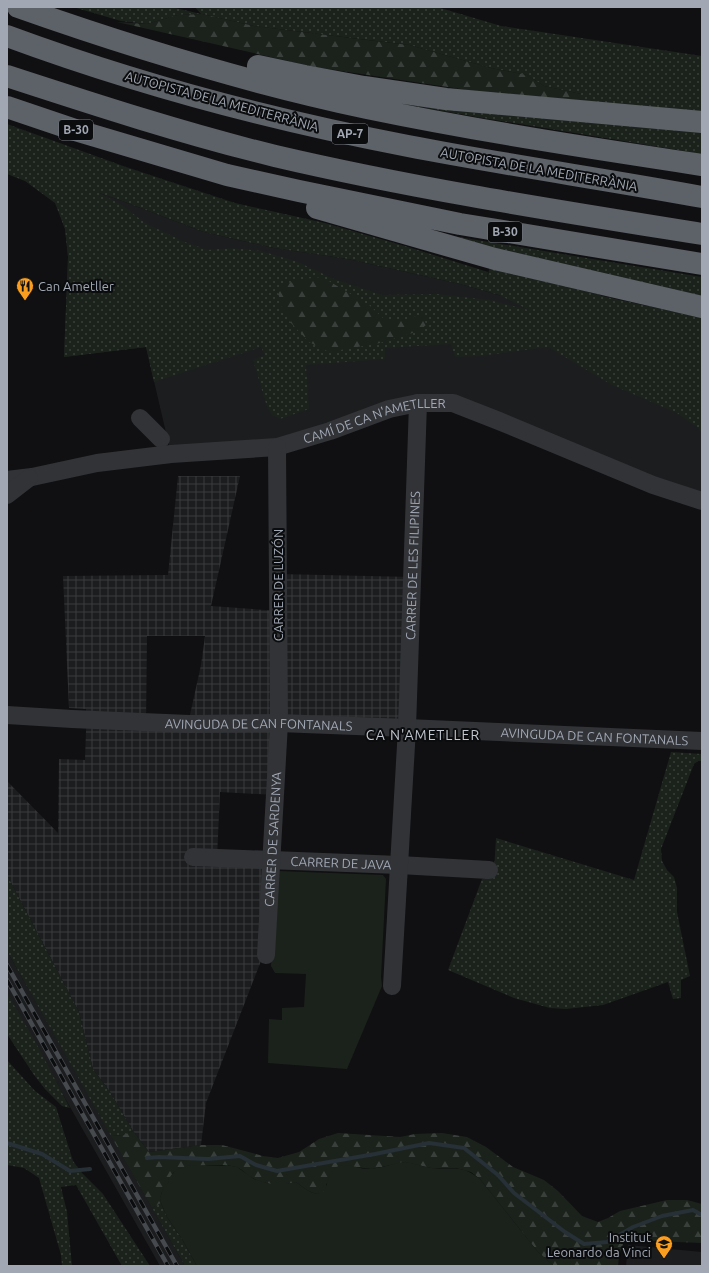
<svg xmlns="http://www.w3.org/2000/svg" width="709" height="1273" font-family="Ubuntu,sans-serif">
<style>
.built{fill:#1c1d1f}
.industrial{fill:url(#industrial-grid);fill-rule:evenodd}
.grass{fill:url(#grass-dots);fill-rule:evenodd}
.forest{fill:url(#forest-firs)}
.green{fill:#1b221b}
.lines{fill:none;stroke-linecap:round;stroke-linejoin:round}
.stream{stroke:#263036;stroke-width:4}
.minor{stroke:#313337;stroke-width:18}
.highway{stroke:#5d6168;stroke-width:22}
.rail-casing{stroke:#46494e;stroke-width:4.5}
.rail{stroke:#0b0c0d;stroke-width:3;stroke-dasharray:9;stroke-linecap:butt}
.labels{text-anchor:middle;stroke-width:4;stroke-linejoin:round;paint-order:stroke}
.shield{fill:#0b0c0d;stroke:#747982;stroke-width:1}
.shield-label{font-size:12px;font-weight:bold;fill:#a1a8b4}
.street-label{font-size:13px;fill:#a1a8b4;stroke:#0b0c0d}
.poi-label{font-size:13px;fill:#a1a8b4;stroke:#0b0c0d;text-anchor:start}
.neighbourhood-label{font-size:14px;letter-spacing:1px;fill:#c2c7cf;stroke:#0b0c0d}
</style>
<defs>
<pattern id="industrial-grid" width="8" height="8" patternUnits="userSpaceOnUse"><rect width="8" height="8" fill="#1c1d1f"/><path d="M0 4h8M4 0v8" fill="none" stroke="#3a3b3d"/></pattern>
<pattern id="grass-dots" width="8" height="8" patternUnits="userSpaceOnUse"><rect width="8" height="8" fill="#1b221b"/><path d="M2 2h.1M6 6h.1" fill="none" stroke="#393f3a" stroke-width="1.8" stroke-linecap="round"/></pattern>
<pattern id="forest-firs" width="22" height="20" patternUnits="userSpaceOnUse"><rect width="22" height="20" fill="#1b221b"/><path d="M5 1l3.5 6h-7zM16 11l3.5 6h-7z" fill="#393f3a"/></pattern>
</defs>
<rect width="100%" height="100%" fill="#101012"/>
<!-- built -->
<path class="built" d="M 96,192 L 117,199 L 204,232 L 274,248 L 348,259 L 460,284 L 520,301 L 702,381 L 702,500 L 453,403 L 330,431 L 171,454 L 146,347 L 64,357 L 68,257 L 65,229 L 56,203 Z
M 7,951 L 54,1034 L 185,1266 L 160,1266 L 74,1114 L 7,995 Z
M 628,1245 L 702,1252 L 702,1266 L 626,1266 Z"/>
<!-- industrial -->
<path class="industrial" d="M 178,476 L 240,476 L 211,606 L 278,611 L 277,574 L 413,577 L 407,728 L 279,723 L 275,795 L 220,792 L 217,858 L 271,861 L 266,948 L 206,1103 L 201,1145 L 149,1152 L 133,1131 L 110,1092 L 93,1069 L 79,1012 L 7,875 L 7,781 L 58,833 L 59,759 L 85,760 L 86,731 L 86,709 L 69,708 L 63,576 L 168,575 ZM 147,636 L 205,636 L 201,665 L 190,715 L 146,722 Z"/>
<!-- grass -->
<path class="grass" d="M 73,7 L 171,7 L 201,14 L 195,7 L 437,7 L 501,26 L 702,56 L 702,114 L 581,101 L 581,94 L 544,86 L 527,75 L 491,68 L 409,45 L 254,26 L 202,14 L 178,15 L 147,24 L 121,21 Z
M 358,96 L 702,131 L 702,154 L 471,116 Z
M 7,124 L 126,167 L 235,203 L 325,223 L 405,246 L 488,272 L 487,280 L 490,265 L 607,297 L 702,318 L 702,434 L 698,428 L 677,413 L 612,385 L 548,347 L 480,356 L 455,357 L 451,344 L 385,348 L 385,359 L 306,365 L 309,409 L 280,419 L 272,415 L 267,407 L 253,360 L 265,355 L 261,347 L 154,382 L 146,347 L 64,357 L 68,257 L 65,229 L 55,203 L 25,181 L 7,174 ZM 99,193 L 117,199 L 204,232 L 274,248 L 348,259 L 460,284 L 499,295 L 529,310 L 489,300 L 437,294 L 382,295 L 334,279 L 298,262 L 261,251 L 231,248 L 208,250 L 185,242 L 145,223 L 122,205 Z
M 453,236 L 702,277 L 702,299 L 565,268 Z
M 671,752 L 702,754 L 702,761 L 698,761 L 694,764 L 661,849 L 662,861 L 667,870 L 674,877 L 677,888 L 677,912 L 690,976 L 681,980 L 681,998 L 673,999 L 668,982 L 603,1005 L 566,1009 L 550,1008 L 514,998 L 448,970 L 482,879 L 490,877 L 494,871 L 496,838 L 634,880 Z
M 7,875 L 79,1012 L 93,1069 L 110,1092 L 133,1131 L 123,1135 L 111,1136 L 7,951 Z
M 7,993 L 35,1041 L 70,1108 L 62,1106 L 45,1089 L 34,1075 L 7,1034 Z
M 7,1060 L 35,1091 L 56,1107 L 73,1161 L 82,1173 L 103,1194 L 150,1266 L 122,1266 L 76,1185 L 61,1187 L 67,1212 L 72,1266 L 62,1266 L 61,1255 L 39,1178 L 24,1168 L 7,1165 Z
M 161,1203 L 167,1217 L 182,1239 L 197,1266 L 185,1266 L 152,1208 Z"/>
<!-- forest -->
<path class="forest" d="M 202,14 L 254,26 L 375,41 L 409,45 L 491,68 L 527,75 L 544,86 L 581,94 L 581,101 L 494,94 L 315,67 L 117,22 L 147,24 L 178,15 Z
M 322,277 L 369,305 L 385,320 L 405,320 L 423,314 L 426,325 L 419,331 L 380,343 L 329,352 L 309,342 L 290,322 L 282,310 L 278,292 L 285,284 L 304,279 Z
M 133,1131 L 149,1152 L 201,1145 L 222,1145 L 263,1156 L 278,1158 L 299,1152 L 319,1139 L 338,1133 L 400,1137 L 415,1134 L 442,1133 L 467,1137 L 486,1147 L 513,1167 L 544,1180 L 558,1191 L 582,1216 L 598,1222 L 608,1218 L 620,1211 L 667,1200 L 687,1200 L 702,1204 L 702,1243 L 629,1240 L 624,1241 L 619,1256 L 618,1266 L 554,1266 L 538,1252 L 480,1179 L 471,1172 L 456,1168 L 431,1168 L 405,1162 L 372,1169 L 356,1167 L 326,1184 L 326,1190 L 322,1194 C 312,1195 304,1188 296,1182 C 280,1187 263,1185 249,1176 C 245,1173 241,1168 236,1167 C 226,1163 184,1165 176,1171 C 170,1174 171,1179 168,1183 C 164,1191 159,1192 161,1203 L 152,1208 L 111,1136 L 123,1135 Z"/>
<!-- green -->
<path class="green" d="M 278,871 L 383,875 L 386,879 L 381,977 L 382,986 L 347,1069 L 268,1063 L 269,1019 L 282,1020 L 282,1008 L 304,1007 L 306,974 L 275,973 L 271,966 L 275,874 Z
M 405,1162 C 414,1163 423,1167 432,1168 C 454,1170 461,1164 480,1179 L 538,1252 L 554,1266 L 197,1266 L 182,1239 L 167,1217 L 161,1203 L 160,1198 L 162,1192 L 164,1187 L 168,1183 L 169,1178 L 176,1170 L 190,1165 L 232,1166 L 237,1167 L 254,1179 L 270,1184 L 286,1184 L 296,1182 C 304,1188 312,1195 322,1194 C 328,1187 327,1176 334,1169 C 343,1160 357,1169 368,1169 C 381,1169 392,1163 405,1162 Z"/>
<g class="lines">
<!-- stream -->
<path class="stream" d="M 7,1143 L 42,1154 L 70,1171 L 90,1169
M 147,1158 L 159,1157 L 208,1159 L 240,1156 L 256,1165 L 277,1171 L 375,1154 L 429,1143 L 464,1148 L 498,1175 L 514,1193 L 565,1232 L 584,1244 L 607,1242 L 633,1227 L 662,1216 L 693,1210 L 702,1215"/>
<!-- minor -->
<g class="minor">
<path d="M 140,418 L 161,439"/>
<path id="s1" d="M 7,480 L 32,477 L 97,463 L 171,454 L 277,447 L 330,431 L 389,409 L 418,403 L 453,403 L 499,421 L 653,485 L 702,501"/>
<path d="M 7,495 L 29,478"/>
<path id="s2" d="M 7,715 L 72,719 L 189,724 L 279,723 L 407,728 L 702,741"/>
<path id="s3" d="M 193,857 L 399,865 L 489,870"/>
<path id="s4" d="M 266,955 L 279,723 L 277,447"/>
<path id="s5" d="M 392,986 L 407,728 L 418,403"/>
</g>
<!-- highway -->
<path class="highway" d="M 18,7 C 131,47 250,83 367,108 C 478,131 590,148 702,165
M 7,36 C 137,84 272,120 408,146 C 506,165 604,179 702,197
M 258,66 L 305,76 L 364,87 L 446,99 L 702,122
M 7,76 C 96,105 185,134 275,156 C 416,189 559,211 702,234
M 7,107 L 75,130 L 227,175 L 299,191 L 460,224 L 702,264
M 317,208 L 495,259 L 702,307"/>
<!-- rail casing -->
<g class="rail-casing">
<path id="rail" d="M 7,965 L 177,1266
M 7,980 L 168,1266"/>
</g>
<!-- rail -->
<use href="#rail" class="rail"/>
</g>
<!-- icons -->
<defs>
<g id="restaurant-pin" transform="scale(0.9)"><path d="M0 17L-7.5 6A9.5 9.5 0 1 1 7.5 6Z" fill="#fb9e1f" stroke="#0b0c0d"/><path d="M-5-6h1v4h1v-4h1v4h1v-4h1v5L-1.5 .5V6h-2V.5L-5-1ZM5-6V6H3V1.5H1.5Q1.5-4 5-6Z" fill="#111"/></g>
<g id="school-pin" transform="scale(0.9)"><path d="M0 17L-7.5 6A9.5 9.5 0 1 1 7.5 6Z" fill="#fb9e1f" stroke="#0b0c0d"/><path d="M0-5L7-2L0 1L-7-2ZM-4 1L0 2.5L4 1V4Q0 6-4 4Z" fill="#111"/></g>
</defs>
<g fill-rule="evenodd">
<use href="#restaurant-pin" x="25" y="286"/>
<use href="#school-pin" x="664" y="1244"/>
</g>
<g class="labels">
<!-- shield labels -->
<g class="shield">
<rect x="59" y="120" width="34" height="20" rx="3"/>
<rect x="332" y="124" width="36" height="20" rx="3"/>
<rect x="488" y="222" width="34" height="20" rx="3"/>
</g>
<g class="shield-label">
<text x="76" y="134">B-30</text>
<text x="350" y="138">AP-7</text>
<text x="505" y="236">B-30</text>
</g>
<!-- street labels -->
<g class="street-label">
<text transform="translate(222 101) rotate(15)" y="5">AUTOPISTA DE LA MEDITERRÀNIA</text>
<text transform="translate(539 169) rotate(10)" y="5">AUTOPISTA DE LA MEDITERRÀNIA</text>
<text dy="5" stroke="none"><textPath href="#s1" startOffset="374">CAMÍ DE CA N'AMETLLER</textPath></text>
<text dy="5" stroke="none"><textPath href="#s5" startOffset="421">CARRER DE LES FILIPINES</textPath></text>
<text transform="translate(278 585) rotate(-90)" y="5">CARRER DE LUZÓN</text>
<text dy="5" stroke="none"><textPath href="#s2" startOffset="252">AVINGUDA DE CAN FONTANALS</textPath></text>
<text dy="5" stroke="none"><textPath href="#s2" startOffset="588">AVINGUDA DE CAN FONTANALS</textPath></text>
<text dy="5" stroke="none"><textPath href="#s4" startOffset="116">CARRER DE SARDENYA</textPath></text>
<text dy="5" stroke="none"><textPath href="#s3" startOffset="148">CARRER DE JAVA</textPath></text>
</g>
<!-- poi labels -->
<g class="poi-label">
<text x="38" y="291">Can Ametller</text>
<text x="651" y="1242" text-anchor="end">Institut<tspan x="651" dy="15">Leonardo da Vinci</tspan></text>
</g>
<!-- neighbourhood labels -->
<g class="neighbourhood-label">
<text x="423" y="740">CA N'AMETLLER</text>
</g>
</g>
<!-- border -->
<rect width="709" height="1273" fill="none" stroke="#a1a8b4" stroke-width="16"/>
</svg>
